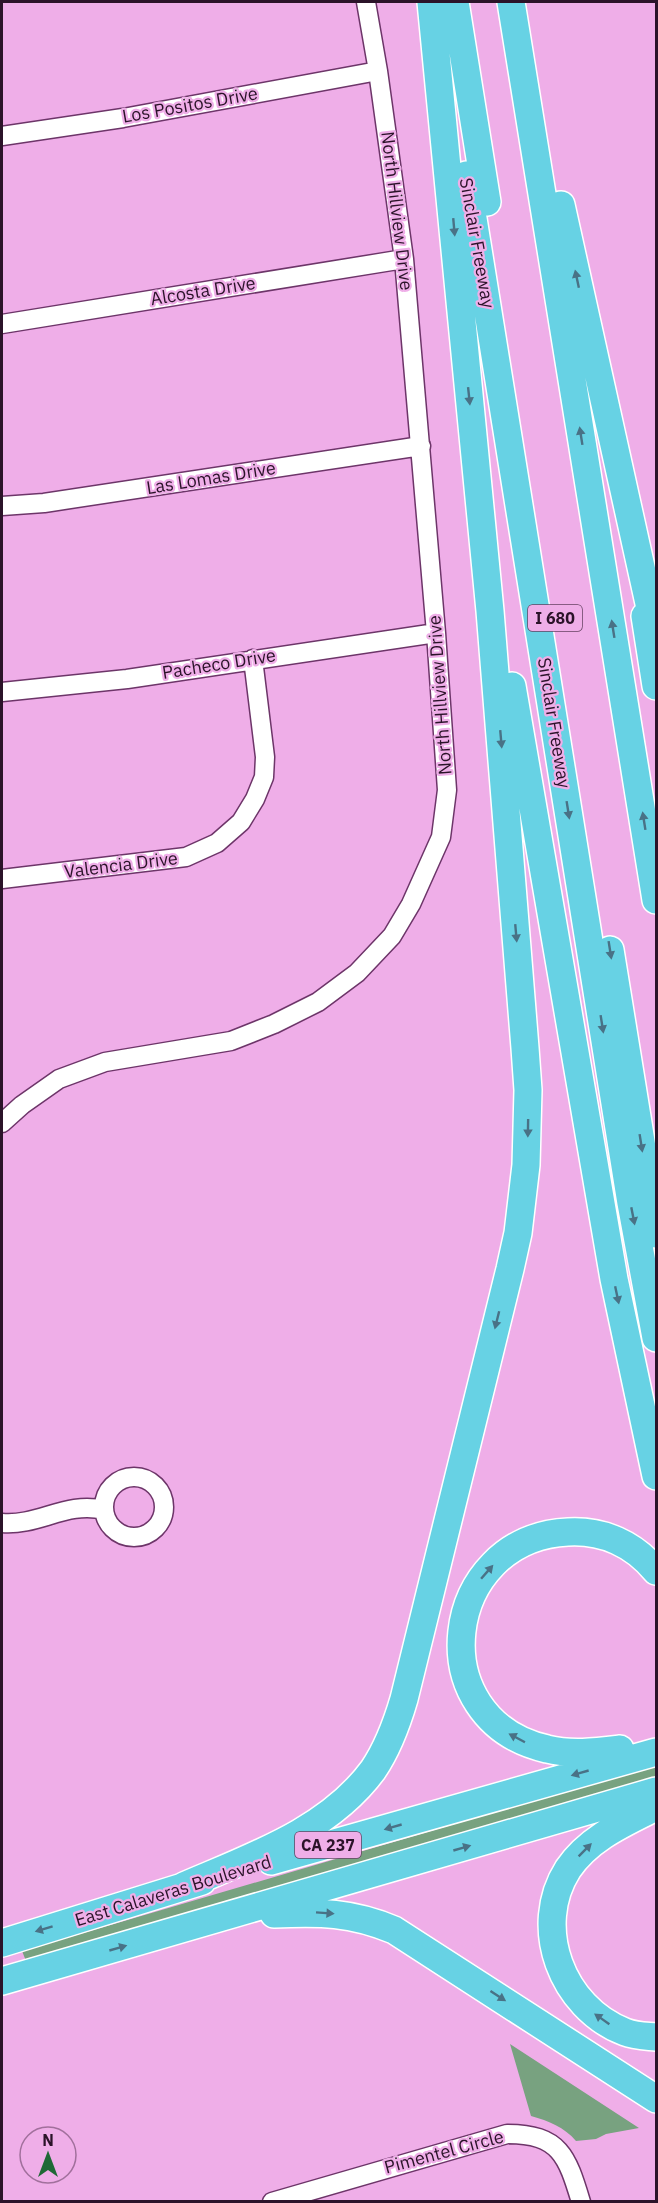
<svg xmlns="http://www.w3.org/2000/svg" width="658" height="2203" font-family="'IBM Plex Sans',sans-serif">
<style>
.green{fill:#78a280}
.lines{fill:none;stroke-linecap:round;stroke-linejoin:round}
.minor-casing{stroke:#6d3569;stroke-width:21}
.highway-casing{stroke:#fff;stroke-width:30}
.minor{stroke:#fff;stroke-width:18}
.highway{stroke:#67d2e4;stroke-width:27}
.oneway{fill:#497286}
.labels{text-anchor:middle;stroke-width:4.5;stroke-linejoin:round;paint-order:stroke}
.shield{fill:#efaee8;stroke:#664262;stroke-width:1.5}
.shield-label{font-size:16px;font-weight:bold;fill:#2b1329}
.street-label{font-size:18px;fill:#2b1329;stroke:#efaee8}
</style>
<rect width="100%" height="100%" fill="#efaee8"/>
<!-- green -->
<path class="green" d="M 656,1765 L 656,1777 L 26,1961 L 22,1951 Z
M 510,2044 L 639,2128 L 606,2134 L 596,2139 L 576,2141 C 564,2127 549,2121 531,2116 Z"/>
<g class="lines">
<!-- minor casing -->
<g class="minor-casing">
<path id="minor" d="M 2,136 L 123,118 L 378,71
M 2,324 L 404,259
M 2,506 L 44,503 L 421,446
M 2,692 L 127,679 L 436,633
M 2,879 L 186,857 L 217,843 L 241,822 L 255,799 L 264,777 L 265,757 L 253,659
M 2,1123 L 22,1105 L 59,1079 L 105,1062 L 231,1041 L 274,1024 L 318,1002 L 357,973 L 392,936 L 411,904 L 441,837 L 447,790 L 436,633 L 404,259 L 378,71 L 366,2
M104 1507a30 30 0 1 1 60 0a30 30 0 1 1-60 0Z
M 2,1523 C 39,1526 66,1501 104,1510
M 272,2202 L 507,2134 C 560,2134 567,2156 581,2202"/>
</g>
<!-- highway casing -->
<g class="highway-casing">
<path id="highway" d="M 455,2 L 487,202
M 511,2 L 656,900
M 466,175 L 631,1203 L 656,1338
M 561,205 L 656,635
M 645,616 L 656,686
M 512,686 L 614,1279 L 656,1476
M 610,950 L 656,1234
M 620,1749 C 595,1752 571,1755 547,1749 C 419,1720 441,1538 568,1532 C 603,1530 634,1544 656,1571
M 656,1807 C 624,1823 589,1838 568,1869 C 531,1927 562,2008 625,2032 C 635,2036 646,2036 656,2037
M 271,1861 L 656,1752
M 184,1886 C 251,1857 328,1831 373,1770 C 388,1748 397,1723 404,1699 L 510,1269 L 518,1233 L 526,1165 L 528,1090 L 525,1048 L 490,611 L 431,2
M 274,1914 C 320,1912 351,1912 394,1930 L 656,2099
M 2,1943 L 202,1881
M 2,1981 L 656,1791"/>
</g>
<!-- minor -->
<use href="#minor" class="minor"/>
<!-- highway -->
<use href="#highway" class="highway"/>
</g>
<!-- one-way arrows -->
<defs><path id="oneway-solid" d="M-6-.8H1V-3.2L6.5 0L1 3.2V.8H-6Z" transform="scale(1.5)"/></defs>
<g class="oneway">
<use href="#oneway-solid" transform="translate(454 227) rotate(85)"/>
<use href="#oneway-solid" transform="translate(577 279) rotate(-102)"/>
<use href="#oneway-solid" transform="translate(469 396) rotate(84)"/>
<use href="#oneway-solid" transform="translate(581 436) rotate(-99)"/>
<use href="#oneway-solid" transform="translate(613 629) rotate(-99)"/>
<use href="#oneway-solid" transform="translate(501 739) rotate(85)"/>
<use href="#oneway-solid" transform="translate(568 810) rotate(81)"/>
<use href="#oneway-solid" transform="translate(644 821) rotate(-99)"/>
<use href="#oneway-solid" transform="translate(516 933) rotate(85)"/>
<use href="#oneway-solid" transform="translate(610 950) rotate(81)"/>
<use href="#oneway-solid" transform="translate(602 1024) rotate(81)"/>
<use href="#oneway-solid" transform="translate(528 1128) rotate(91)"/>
<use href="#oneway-solid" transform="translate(641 1143) rotate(81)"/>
<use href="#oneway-solid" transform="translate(633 1216) rotate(79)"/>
<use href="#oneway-solid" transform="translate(617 1295) rotate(78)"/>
<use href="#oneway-solid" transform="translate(497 1320) rotate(104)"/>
<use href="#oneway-solid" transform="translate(487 1572) rotate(-49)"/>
<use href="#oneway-solid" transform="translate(517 1738) rotate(-152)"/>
<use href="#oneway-solid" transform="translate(580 1773) rotate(164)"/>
<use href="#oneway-solid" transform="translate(393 1827) rotate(164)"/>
<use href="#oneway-solid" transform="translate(462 1848) rotate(-16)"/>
<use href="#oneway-solid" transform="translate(585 1850) rotate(-45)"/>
<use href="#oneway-solid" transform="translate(325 1913) rotate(4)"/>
<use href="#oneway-solid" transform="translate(44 1929) rotate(163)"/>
<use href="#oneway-solid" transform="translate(118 1948) rotate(-16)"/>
<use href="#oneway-solid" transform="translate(498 1996) rotate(33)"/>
<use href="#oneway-solid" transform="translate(602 2019) rotate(-145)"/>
</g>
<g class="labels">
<!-- shield labels -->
<g class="shield">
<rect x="528" y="605" width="54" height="26" rx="4.5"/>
<rect x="295" y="1832" width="66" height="26" rx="4.5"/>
</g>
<g class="shield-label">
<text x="555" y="624">I 680</text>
<text x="328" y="1851">CA 237</text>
</g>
<!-- street labels -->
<g class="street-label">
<text transform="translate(190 105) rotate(-10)" y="6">Los Positos Drive</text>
<text transform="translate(397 211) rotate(83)" y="6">North Hillview Drive</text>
<text transform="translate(477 243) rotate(80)" y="6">Sinclair Freeway</text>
<text transform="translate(203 291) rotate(-9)" y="6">Alcosta Drive</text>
<text transform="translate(211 478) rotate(-9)" y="6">Las Lomas Drive</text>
<text transform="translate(219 664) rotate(-9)" y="6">Pacheco Drive</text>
<text transform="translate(440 695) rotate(-94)" y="6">North Hillview Drive</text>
<text transform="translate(554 723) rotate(81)" y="6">Sinclair Freeway</text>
<text transform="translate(121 865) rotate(-7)" y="6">Valencia Drive</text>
<text transform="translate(173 1891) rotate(-17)" y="6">East Calaveras Boulevard</text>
<text transform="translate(444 2152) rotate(-15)" y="6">Pimentel Circle</text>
</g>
</g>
<!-- border -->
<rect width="658" height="2203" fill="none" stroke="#2b1329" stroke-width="6"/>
<!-- north arrow -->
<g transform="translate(48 2155)"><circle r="28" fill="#efaee8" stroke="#a1709c" stroke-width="1.5"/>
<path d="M0-4.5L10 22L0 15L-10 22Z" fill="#1f6936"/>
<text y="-9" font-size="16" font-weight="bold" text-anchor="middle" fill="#2b1329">N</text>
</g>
</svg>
